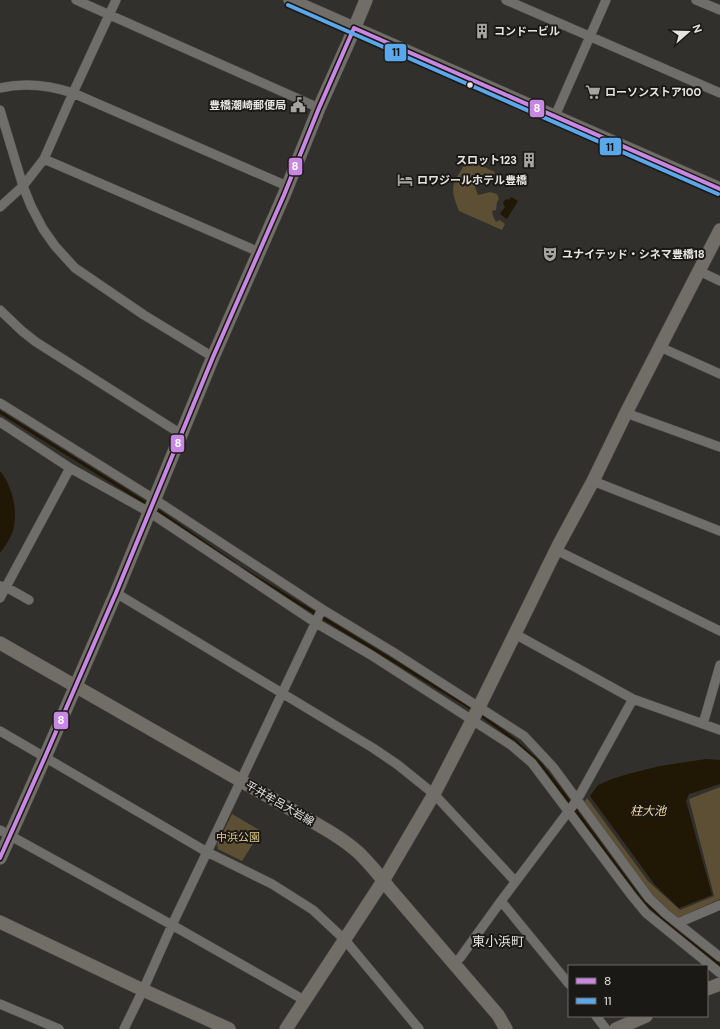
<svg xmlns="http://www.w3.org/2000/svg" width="720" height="1029" font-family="'DM Sans','Noto Sans JP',sans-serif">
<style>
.green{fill:#5c4f33}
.water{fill:#201704}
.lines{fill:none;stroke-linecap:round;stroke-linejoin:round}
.stream{stroke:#201704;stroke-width:3}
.street-casing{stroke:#4f4d49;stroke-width:10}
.secondary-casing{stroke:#4f4d49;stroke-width:14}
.street{stroke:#6f6e6b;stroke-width:9}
.secondary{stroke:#716e68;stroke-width:13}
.bus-1-casing{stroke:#1b1916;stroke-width:7}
.bus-2-casing{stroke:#1b1916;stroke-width:7}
.bus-1{stroke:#c787e3;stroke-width:4}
.bus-2{stroke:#5aa8eb;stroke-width:4}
.bus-dot{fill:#e6e4e0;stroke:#1b1916;stroke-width:1.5}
.labels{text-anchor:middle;stroke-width:4;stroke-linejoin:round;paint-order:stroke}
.poi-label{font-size:11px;font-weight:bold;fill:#e6e4e0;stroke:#1b1916;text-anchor:start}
.street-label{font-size:11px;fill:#e6e4e0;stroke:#1b1916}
.park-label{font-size:11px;fill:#e1c58a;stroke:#1b1916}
.water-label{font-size:12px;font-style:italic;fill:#f5d99e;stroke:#1b1916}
.quarter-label{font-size:13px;fill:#e6e4e0;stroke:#1b1916}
.line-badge{stroke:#1b1916;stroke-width:1.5}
.badge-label{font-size:11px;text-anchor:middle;font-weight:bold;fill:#fff}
.pale-badge-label{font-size:11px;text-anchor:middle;font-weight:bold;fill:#111}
</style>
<rect width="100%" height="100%" fill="#32302c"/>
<!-- green -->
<path class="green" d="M 475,163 L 495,172 L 494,175 L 495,179 L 489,183 L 475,187 L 478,195 L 490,192 L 497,194 L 499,199 L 497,202 L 496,210 L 492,211 L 493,216 L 496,222 L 500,220 L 505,224 L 502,230 L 459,211 C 456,203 451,192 454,183 C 456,177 461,171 464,165 Z
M 720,787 L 720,899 L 678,918 L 653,896 L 583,803 L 587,798 L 648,881 L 680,910 L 714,896 L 689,799 Z
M 232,814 L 261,831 L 242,861 L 218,849 L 217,844 Z"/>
<!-- water -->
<path class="water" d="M 511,197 L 518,201 L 507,219 L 500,214 L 505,207 L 503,203 L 504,201 L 507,199 L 509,200 Z
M 0,471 C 13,487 18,511 13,531 C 10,539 5,546 0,553 Z
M 706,759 L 720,760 L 720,784 L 689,794 L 686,801 L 712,895 L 679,908 L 655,885 L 590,796 L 598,785 L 612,779 L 628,774 L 660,766 Z"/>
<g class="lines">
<!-- stream -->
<path class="stream" d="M 0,412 L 149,505
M 154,508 L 235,564
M 241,568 L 474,710
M 480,714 L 513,739 L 539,762 L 562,792 L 640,898 L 681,935 L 720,965"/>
<!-- street casing -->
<g class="street-casing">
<path id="street" d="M 76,0 L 319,108
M 506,0 L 720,93
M 696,0 L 720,10
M 0,88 C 25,82 49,85 73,93 L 287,186
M 0,110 L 23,186 L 31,206 L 43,229 L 55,246 L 75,268 L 144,315 L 213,357
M 555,116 L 606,0
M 44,159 L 259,252
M 0,207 L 23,186 L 44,159 L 73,93 L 116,0
M 699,271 L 720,281
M 0,310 L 22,331 L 36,342 L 181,434
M 660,347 L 720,374
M 0,403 L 154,499 L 322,609 L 393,652 L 524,736 L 553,767 L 649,898 L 666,914 L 720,957
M 626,413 L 720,447
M 0,422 L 70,468 L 149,512 L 316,623 L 371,655 L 511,745 L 532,763 L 632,896 L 646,913 L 720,973
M 593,481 L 720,531
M 556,550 L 720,631
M 0,586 L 6,587 L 29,600
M 116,593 L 373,748 L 398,765 L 434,794 L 515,881
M 0,598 L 70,468
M 515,634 L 633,699 L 720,730
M 703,724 L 720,665
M 0,731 L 207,852 L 272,884 L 313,910 L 345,940 L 419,1029
M 0,830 L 172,925 L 304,1000
M 678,923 L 720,905
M 460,958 L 501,901
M 569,984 L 501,901 L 577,800 L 633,699
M 0,1004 L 59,1029
M 596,1016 L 606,1029
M 124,1029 L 143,990 L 172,925 L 207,852 L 322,609"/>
</g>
<!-- secondary casing -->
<g class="secondary-casing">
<path id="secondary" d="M 290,0 L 720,189
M 0,643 L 299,814 C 320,826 341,837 359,853 C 370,864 380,876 389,888 L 498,1015 L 506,1029
M 0,858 L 45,757 L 116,593 L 213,357 L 284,195 L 319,108 L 349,41 L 366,0
M 0,922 L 143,990 L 229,1029
M 707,989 L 720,984
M 286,1029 L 383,881 L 434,794 L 479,707 L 559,544 L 593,481 L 626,413 L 720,230
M 616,1029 L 646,1016"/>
</g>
<!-- street -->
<use href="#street" class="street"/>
<!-- secondary -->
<use href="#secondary" class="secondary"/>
<!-- bus-1 casing -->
<g class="bus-1-casing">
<path id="bus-1" d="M 354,28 L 720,189
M 0,858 L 45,757 L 116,593 L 213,357 L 284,195 L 319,108 L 354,28"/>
</g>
<!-- bus-2 casing -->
<g class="bus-2-casing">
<path id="bus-2" d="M 288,5 L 718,194"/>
</g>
<!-- bus-1 -->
<use href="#bus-1" class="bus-1"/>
<!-- bus-2 -->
<use href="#bus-2" class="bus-2"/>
</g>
<!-- icons -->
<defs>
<g id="building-bare" transform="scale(1.2)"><path d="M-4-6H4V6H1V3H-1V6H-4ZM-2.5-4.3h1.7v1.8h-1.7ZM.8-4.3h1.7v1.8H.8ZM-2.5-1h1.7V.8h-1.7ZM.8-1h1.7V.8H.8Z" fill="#a7a5a1" stroke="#1b1916" stroke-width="2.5" paint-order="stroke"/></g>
<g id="supermarket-bare" transform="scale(1.2)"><path d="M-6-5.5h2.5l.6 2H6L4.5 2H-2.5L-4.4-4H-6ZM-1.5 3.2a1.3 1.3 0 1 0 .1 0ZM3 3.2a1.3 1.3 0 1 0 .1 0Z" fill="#a7a5a1" stroke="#1b1916" stroke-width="2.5" paint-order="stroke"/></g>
<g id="civic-bare" transform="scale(1.2)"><path d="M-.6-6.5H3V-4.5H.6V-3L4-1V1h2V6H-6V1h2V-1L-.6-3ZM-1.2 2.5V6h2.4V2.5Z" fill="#a7a5a1" stroke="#1b1916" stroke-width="2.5" paint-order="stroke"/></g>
<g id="hotel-bare" transform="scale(1.2)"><path d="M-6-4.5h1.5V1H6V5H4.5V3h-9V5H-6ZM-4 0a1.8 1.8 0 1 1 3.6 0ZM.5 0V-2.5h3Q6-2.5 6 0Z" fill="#a7a5a1" stroke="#1b1916" stroke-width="2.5" paint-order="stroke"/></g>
<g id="theatre-bare" transform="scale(1.2)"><path d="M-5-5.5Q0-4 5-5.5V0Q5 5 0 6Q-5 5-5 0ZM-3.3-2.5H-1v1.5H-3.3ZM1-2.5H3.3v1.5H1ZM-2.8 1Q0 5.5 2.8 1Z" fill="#a7a5a1" stroke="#1b1916" stroke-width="2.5" paint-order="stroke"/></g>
</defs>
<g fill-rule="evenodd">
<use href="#building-bare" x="482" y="31"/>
<use href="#supermarket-bare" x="593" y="92"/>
<use href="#civic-bare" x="298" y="105"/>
<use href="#building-bare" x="529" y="160"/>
<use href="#hotel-bare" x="405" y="180"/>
<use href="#theatre-bare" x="550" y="254"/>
</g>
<!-- markers -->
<circle class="bus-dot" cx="470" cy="85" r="3.5"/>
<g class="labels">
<!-- poi labels -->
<g class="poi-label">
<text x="494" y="35">コンドービル</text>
<text x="605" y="96">ローソンストア100</text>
<text x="286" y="109" text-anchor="end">豊橋潮崎郵便局</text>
<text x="517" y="164" text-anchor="end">スロット123</text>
<text x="417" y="184">ロワジールホテル豊橋</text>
<text x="562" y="258">ユナイテッド・シネマ豊橋18</text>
</g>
<!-- street labels -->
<g class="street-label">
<text transform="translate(280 803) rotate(30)" y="4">平井牟呂大岩線</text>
</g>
<!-- park labels -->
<g class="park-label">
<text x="238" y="841">中浜公園</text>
</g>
<!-- water labels -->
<g class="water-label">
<text x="648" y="815">柱大池</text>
</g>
<!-- quarter labels -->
<g class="quarter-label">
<text x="498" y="946">東小浜町</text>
</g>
</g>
<g class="line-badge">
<rect x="384" y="43" width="23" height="19" rx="4" fill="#5aa8eb"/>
<rect x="529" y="99" width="16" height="19" rx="4" fill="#c787e3"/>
<rect x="599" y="137" width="23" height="19" rx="4" fill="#5aa8eb"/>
<rect x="288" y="157" width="15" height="19" rx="4" fill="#c787e3"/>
<rect x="170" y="434" width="15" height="19" rx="4" fill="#c787e3"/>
<rect x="53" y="711" width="16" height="19" rx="4" fill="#c787e3"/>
</g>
<g class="badge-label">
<text x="537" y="112">8</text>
<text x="295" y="170">8</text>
<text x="178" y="447">8</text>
<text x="61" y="724">8</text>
</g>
<g class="pale-badge-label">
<text x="396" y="56">11</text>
<text x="610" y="151">11</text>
</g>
<!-- legend -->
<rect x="568" y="965" width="140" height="52" fill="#1b1916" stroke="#6c6a67"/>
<rect x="576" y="978" width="20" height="6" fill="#c787e3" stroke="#6c6a67"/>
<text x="604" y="985" font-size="12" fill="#e6e4e0">8</text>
<rect x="576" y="998" width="20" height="6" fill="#5aa8eb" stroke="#6c6a67"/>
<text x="604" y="1005" font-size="12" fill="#e6e4e0">11</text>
<!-- north arrow -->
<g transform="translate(688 32) rotate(70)" stroke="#1b1916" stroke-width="3" paint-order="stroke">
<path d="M0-3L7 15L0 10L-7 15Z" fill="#e6e4e0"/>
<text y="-6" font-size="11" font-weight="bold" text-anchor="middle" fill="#e6e4e0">N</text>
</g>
</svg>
